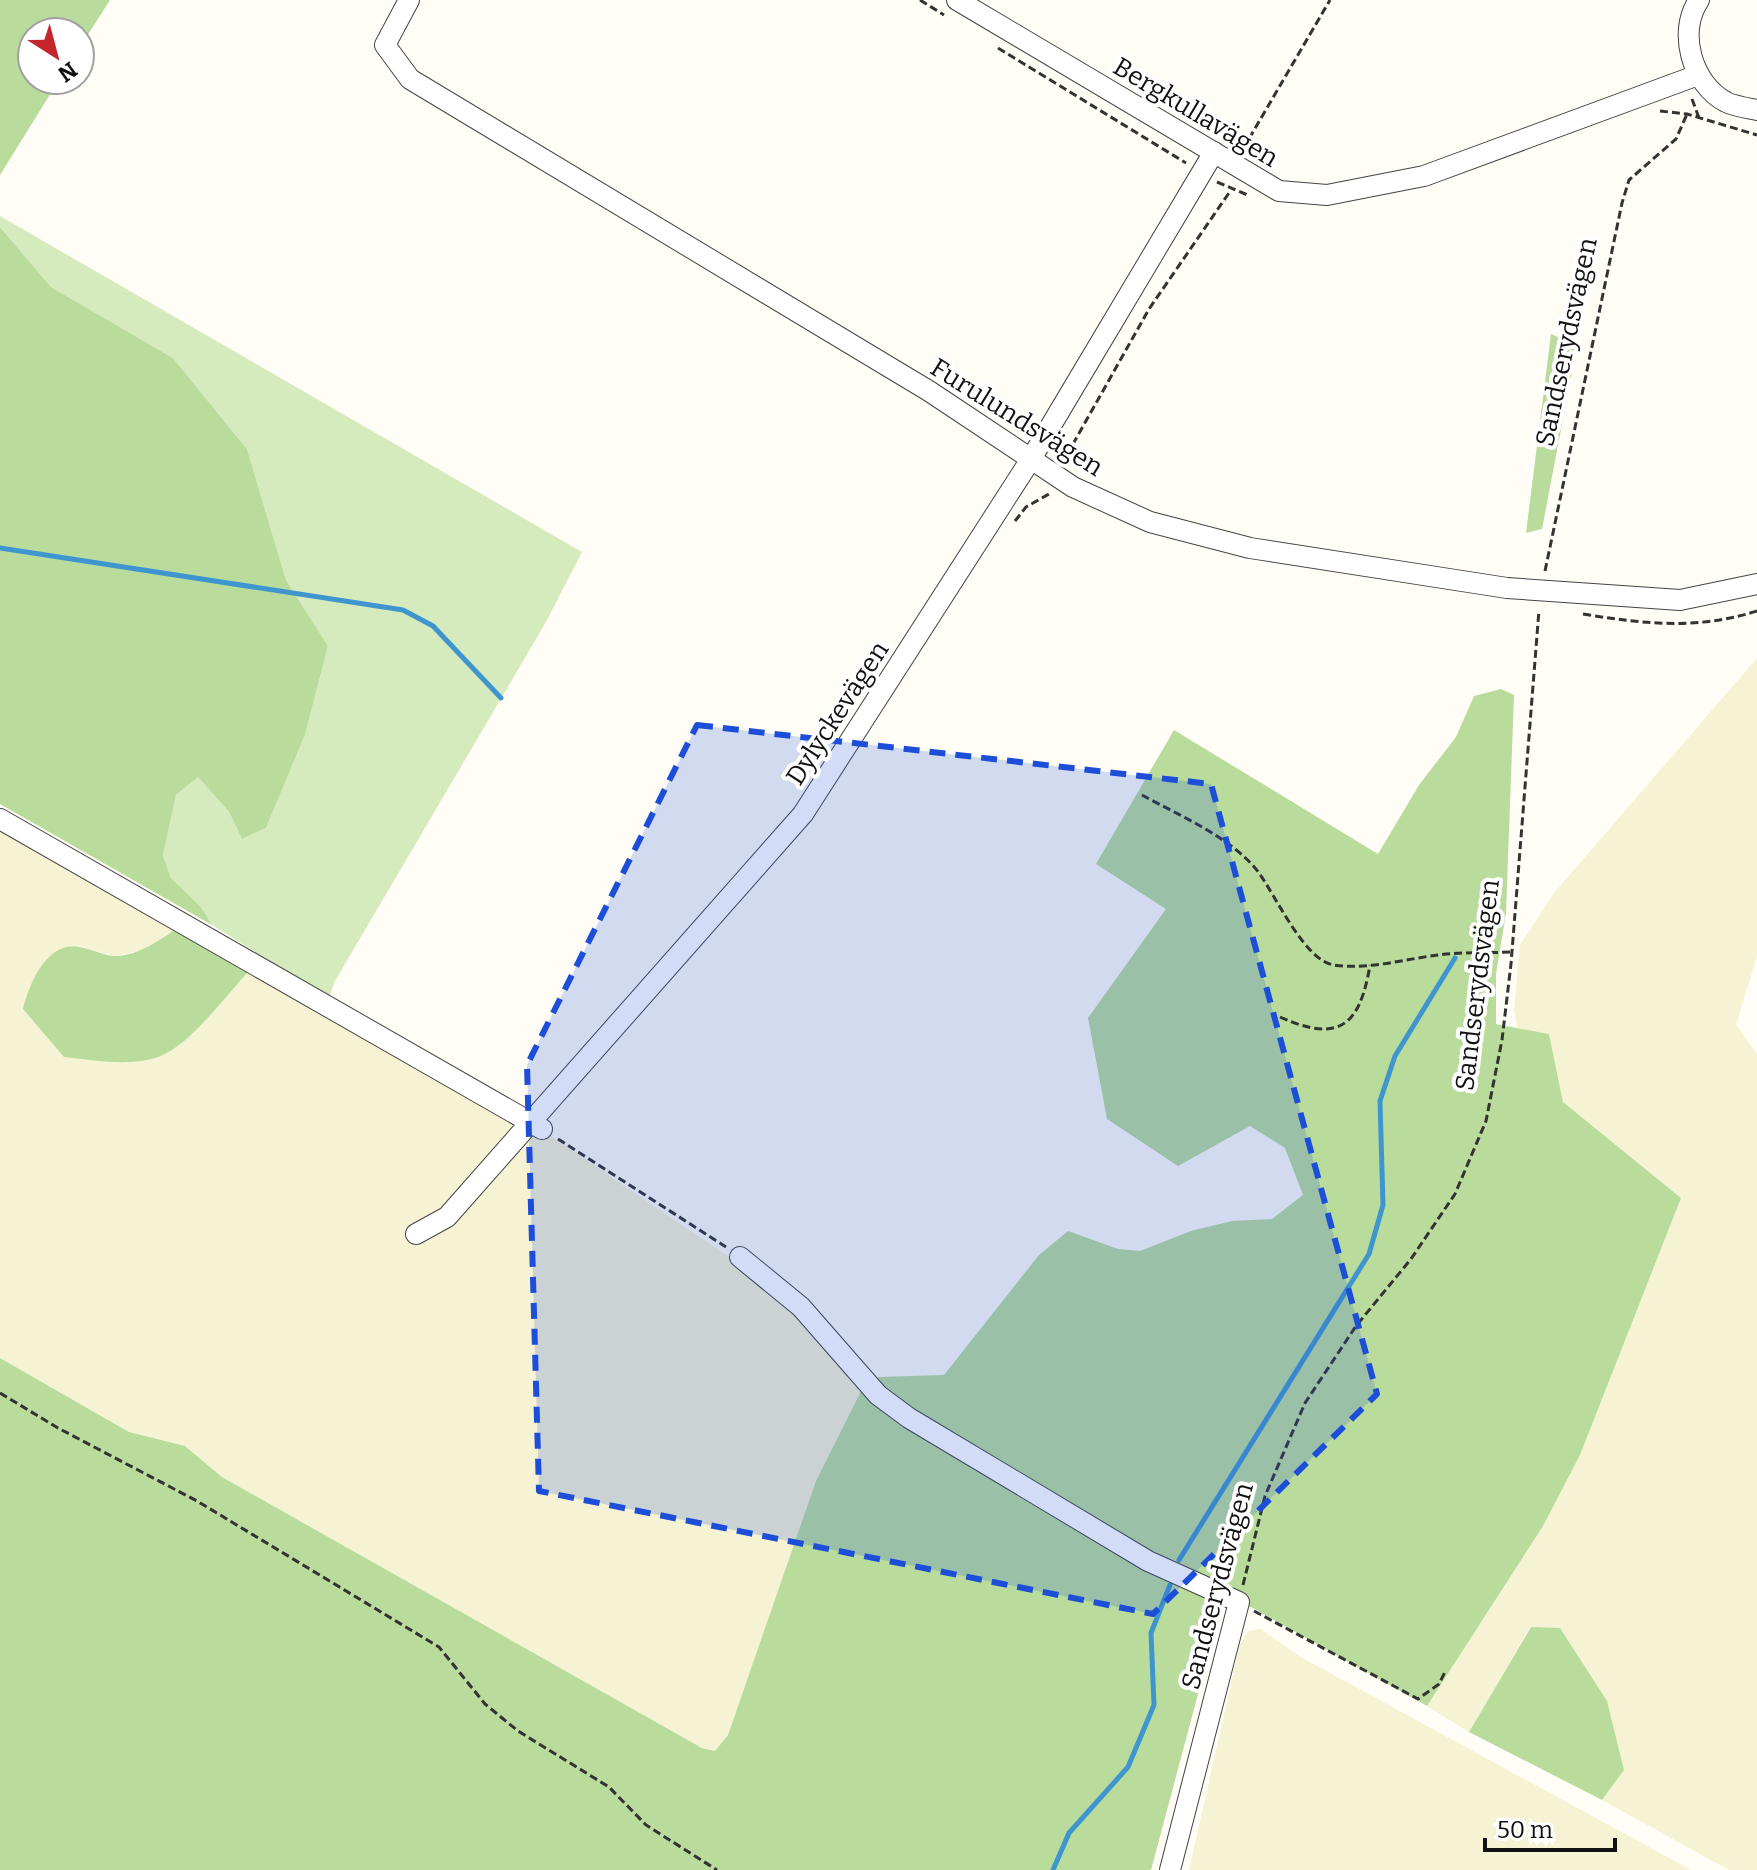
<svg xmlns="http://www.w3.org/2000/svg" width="1757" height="1870" font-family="Bitter,serif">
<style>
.farmland{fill:#f6f3d4}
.green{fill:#d5ebbd}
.forest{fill:#b9dc9c}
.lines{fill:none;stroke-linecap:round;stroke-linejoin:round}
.stream{stroke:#3f96cf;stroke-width:5}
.minor-casing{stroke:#444;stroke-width:22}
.path{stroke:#333;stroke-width:3;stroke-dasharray:8 4;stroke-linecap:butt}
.minor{stroke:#fff;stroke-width:20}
.marked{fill:#1d4ed8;fill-opacity:0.2;stroke:#1d4ed8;stroke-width:6;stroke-dasharray:16 10;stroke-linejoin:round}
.labels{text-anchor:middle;stroke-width:8;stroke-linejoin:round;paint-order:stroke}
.street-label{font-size:26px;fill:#111;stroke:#fff}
</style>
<rect width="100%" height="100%" fill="#fffdf5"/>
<!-- farmland -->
<path class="farmland" d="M 1757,658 L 1757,956 L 1736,1025 L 1757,1054 L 1757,1870 L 1729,1870 L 1602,1800 L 1624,1770 L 1530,1627 L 1469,1732 L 1427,1706 L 1543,1526 L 1580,1455 L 1681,1198 L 1563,1102 L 1549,1034 L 1517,1028 L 1514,1010 L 1520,945 L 1554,893 Z
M 0,827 L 178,928 L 143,950 L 115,956 L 76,945 L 183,1041 L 250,970 L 529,1121 L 751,1272 L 828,1346 L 860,1392 L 816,1481 L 728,1735 L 715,1751 L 702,1748 L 222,1477 L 185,1446 L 129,1432 L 0,1358 Z
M 1261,1629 L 1299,1656 L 1691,1870 L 1189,1870 L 1240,1644 L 1248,1631 Z"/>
<!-- green -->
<path class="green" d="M 0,216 L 582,552 L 546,622 L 335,981 L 329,998 L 212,925 L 201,907 L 171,878 L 163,855 L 176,795 L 198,777 L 229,812 L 242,839 L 266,828 L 305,735 L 328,646 L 286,580 L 247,449 L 173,358 L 51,287 L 0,227 Z"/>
<!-- forest -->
<path class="forest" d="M 0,0 L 110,0 L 80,47 L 80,32 L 32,32 L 32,80 L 59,80 L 0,175 Z
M 0,227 L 51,287 L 173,358 L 247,449 L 286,580 L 328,646 L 305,735 L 266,828 L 242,839 L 229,812 L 198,777 L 176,795 L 163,855 L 171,878 L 201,907 L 212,925 L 0,804 Z
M 1551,334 L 1577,346 L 1542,529 L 1526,533 Z
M 1501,689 L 1514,695 L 1506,913 L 1496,974 L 1496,1024 L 1549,1034 L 1563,1102 L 1681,1198 L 1580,1455 L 1543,1526 L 1427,1706 L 1251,1607 L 1221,1608 L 1151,1870 L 0,1870 L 0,1358 L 129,1432 L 185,1446 L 222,1477 L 702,1748 L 715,1751 L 728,1735 L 816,1481 L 865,1383 L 879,1377 L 944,1375 L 1039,1255 L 1068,1231 L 1118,1249 L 1140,1251 L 1191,1231 L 1232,1221 L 1272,1219 L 1303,1195 L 1285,1148 L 1250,1126 L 1178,1166 L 1107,1119 L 1088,1018 L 1166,909 L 1096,864 L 1174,730 L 1378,854 L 1419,785 L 1456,737 L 1474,696 Z
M 178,928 L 250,970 C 226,995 190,1046 158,1057 C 130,1067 93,1060 64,1057 L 23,1009 C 29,984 47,940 80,947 C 92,949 105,956 116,956 C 140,955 159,940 178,928 Z
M 1531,1627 L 1560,1628 L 1607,1701 L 1624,1770 L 1602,1800 L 1469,1732 Z"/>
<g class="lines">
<!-- stream -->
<path class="stream" d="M 0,548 L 403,610 L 433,626 L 501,698
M 1179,1560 L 1369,1254 L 1383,1205 L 1380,1101 L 1395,1056 L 1455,958
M 1053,1870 L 1069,1833 L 1128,1767 L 1154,1705 L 1151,1633 L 1170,1585"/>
<!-- minor casing -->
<g class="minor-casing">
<path id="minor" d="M 409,0 L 385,45 L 410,79 L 929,391 L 1073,487 L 1150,522 L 1250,548 L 1507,588 L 1680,600 L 1757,584
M 957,0 L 1279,191 L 1327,195 L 1424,176 L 1698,75
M 1699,0 C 1677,32 1692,84 1726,102 C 1734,106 1747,108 1757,110
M 0,819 L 542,1129
M 416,1234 L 447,1217 L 803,814 L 1031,459 L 1214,152
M 740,1257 L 801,1307 L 878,1395 L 909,1418 L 1148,1561 L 1239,1602 L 1170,1870"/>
</g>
<!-- path -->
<path class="path" d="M 920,0 L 944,15
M 998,48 L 1186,163
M 1692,99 L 1699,118
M 1660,111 L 1687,114 L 1757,135
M 1243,149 L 1330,0
M 1217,182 L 1250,196
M 1078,468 L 1073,444 L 1149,309 L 1231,190
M 1015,521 L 1026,507 L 1049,494
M 1545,571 L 1622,203 L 1629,180 L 1676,139 L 1687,114
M 1583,614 C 1644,624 1697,630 1757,611
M 1142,795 C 1180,816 1233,838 1259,873 C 1277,898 1305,961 1334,965 C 1368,970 1405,959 1438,955 C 1462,952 1487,953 1512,952
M 1280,1017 C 1340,1044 1360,1025 1370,965
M 558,1139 L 726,1247
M 0,1393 L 58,1428 L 197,1501 L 439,1647 L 485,1704 L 518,1731 L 609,1787 L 646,1825 L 717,1870
M 1243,1585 L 1265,1496 L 1305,1403 L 1356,1326 L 1411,1259 L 1455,1194 L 1486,1121 L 1502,1040 L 1511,964 L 1539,610
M 1254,1611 L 1418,1699 L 1439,1684 L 1446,1670"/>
<!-- minor -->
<use href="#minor" class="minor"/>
</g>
<!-- marked area -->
<path class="marked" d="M 697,725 L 1211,784 L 1377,1394 L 1153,1614 L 539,1491 L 527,1065 Z"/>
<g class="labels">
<!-- street labels -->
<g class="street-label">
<text transform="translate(1196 112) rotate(31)" y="9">Bergkullavägen</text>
<text transform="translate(1566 342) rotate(-78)" y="9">Sandserydsvägen</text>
<text transform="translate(1017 417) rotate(32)" y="9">Furulundsvägen</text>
<text transform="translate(837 713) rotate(-57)" y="9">Dylyckevägen</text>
<text transform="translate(1477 985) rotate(-83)" y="9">Sandserydsvägen</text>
<text transform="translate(1217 1586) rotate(-75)" y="9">Sandserydsvägen</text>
</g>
</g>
<!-- north arrow -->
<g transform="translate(56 56) rotate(144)"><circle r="38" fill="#ffffff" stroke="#a0a0a0" stroke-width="2"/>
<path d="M0-6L14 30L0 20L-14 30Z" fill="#c4262e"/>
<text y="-12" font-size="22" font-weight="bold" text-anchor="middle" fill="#111111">N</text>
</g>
<!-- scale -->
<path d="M1485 1838v12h130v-12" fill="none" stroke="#111111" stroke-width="4"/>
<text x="1497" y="1838" font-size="24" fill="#111111" stroke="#ffffff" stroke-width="6" paint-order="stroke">50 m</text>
</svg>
